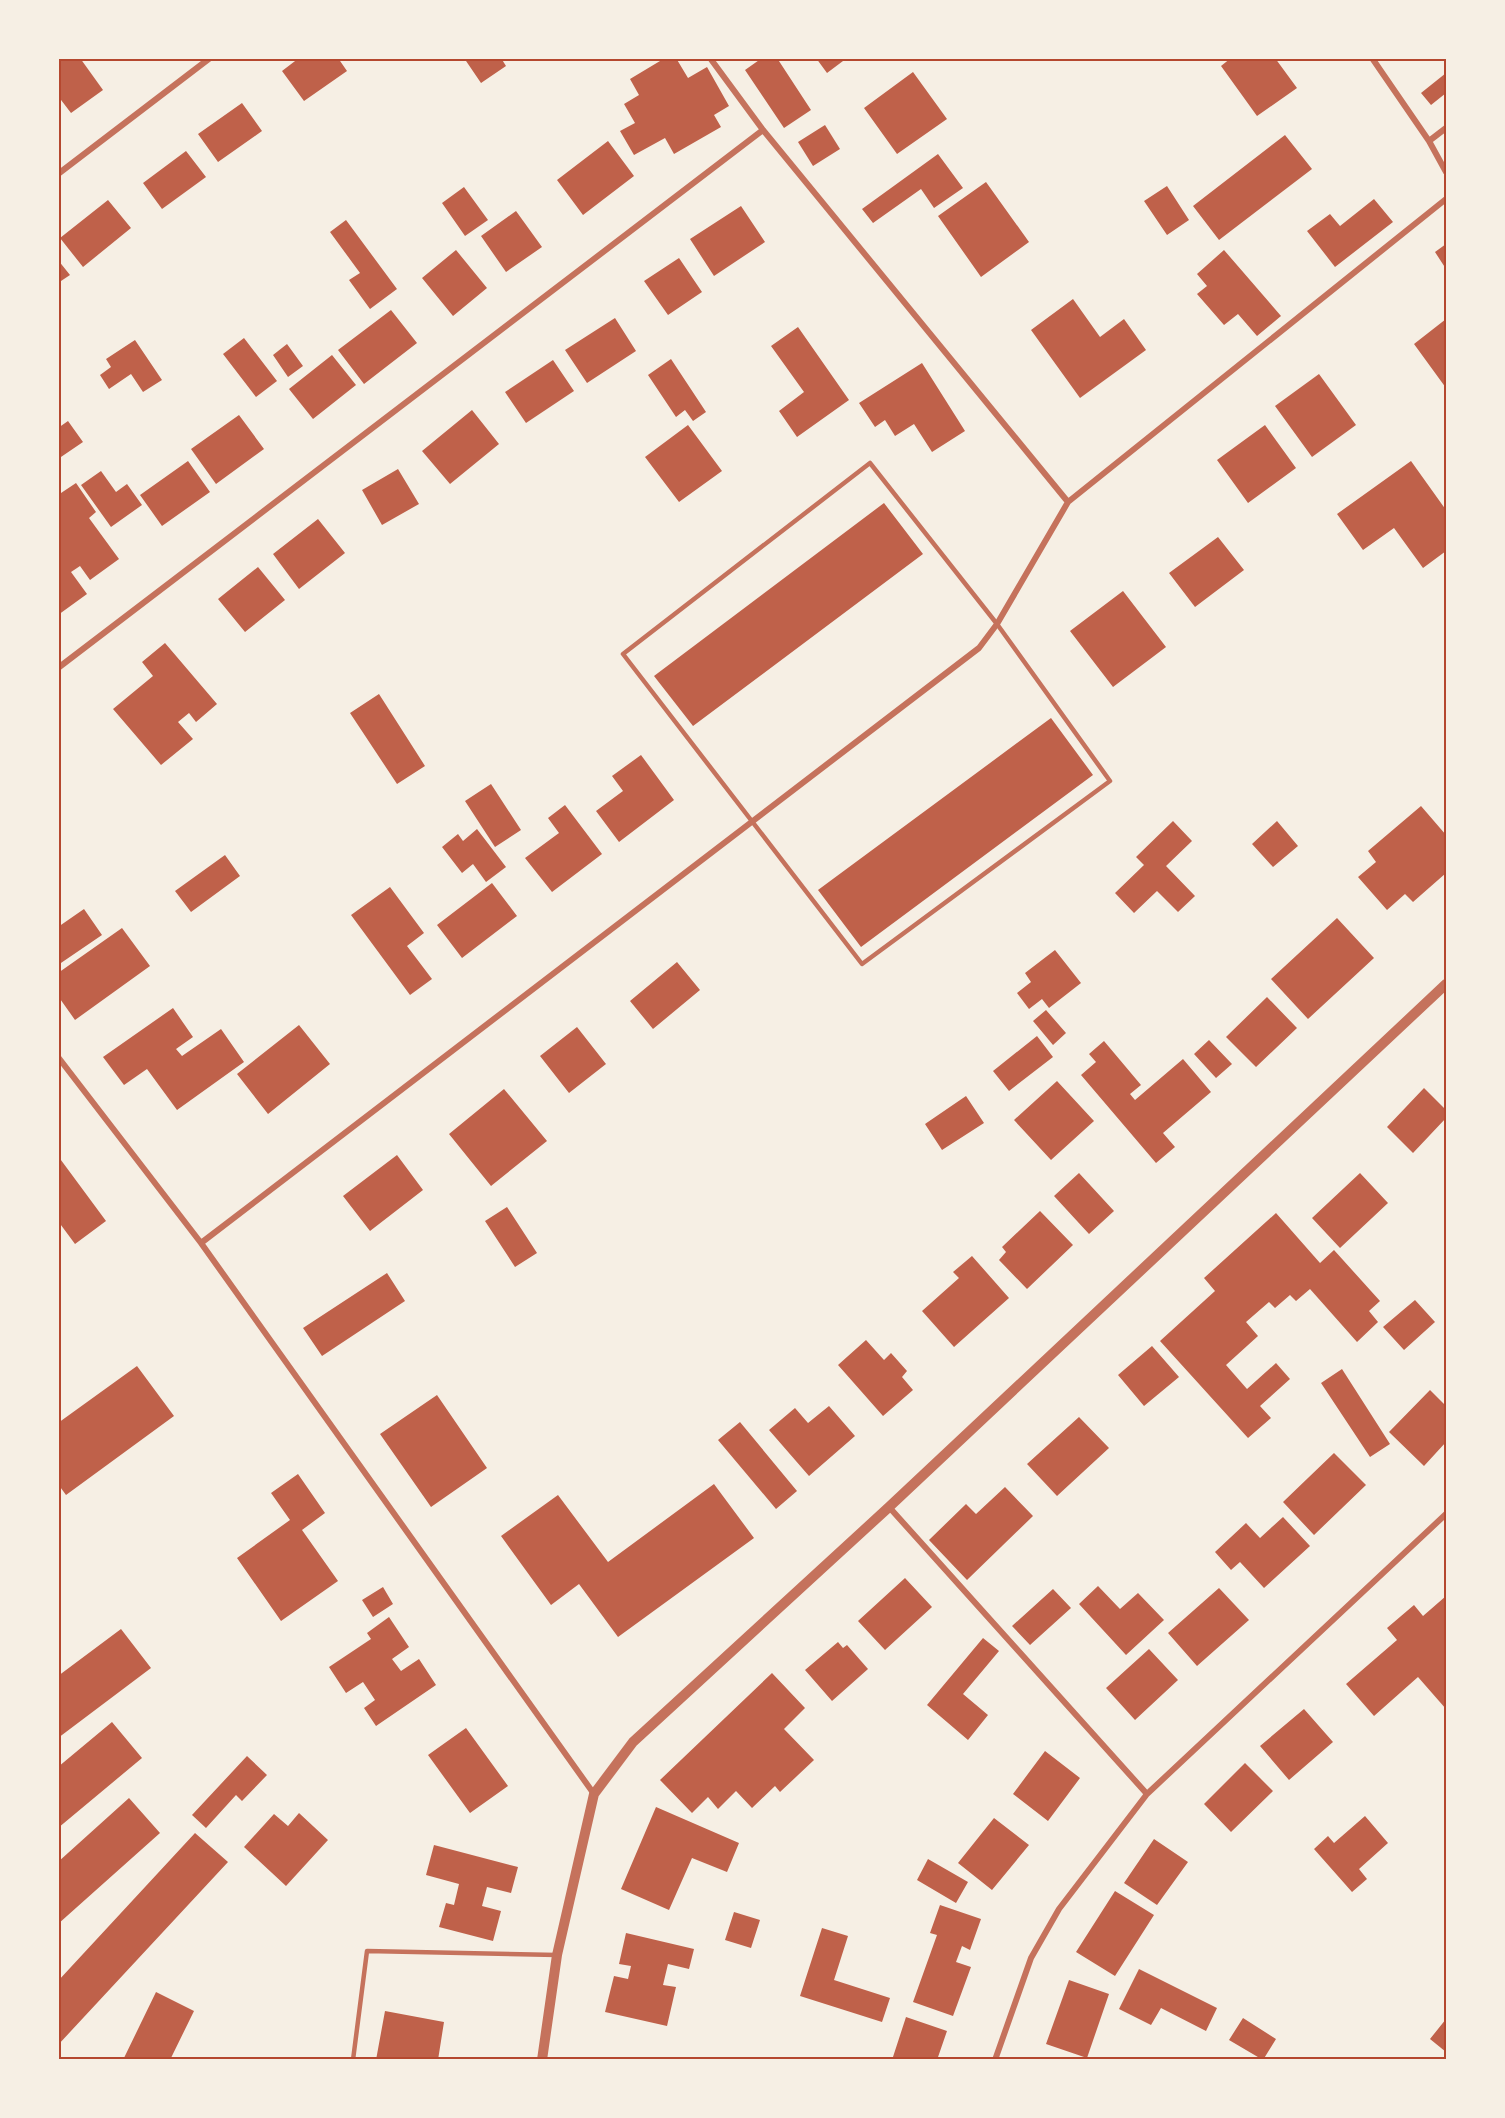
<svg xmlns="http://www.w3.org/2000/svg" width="1505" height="2118" font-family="'Roboto Serif',serif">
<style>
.building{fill:#bf614a}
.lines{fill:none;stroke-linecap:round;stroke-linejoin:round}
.service{stroke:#c5725c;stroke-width:4.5}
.minor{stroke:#c5725c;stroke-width:6}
.tertiary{stroke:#c5725c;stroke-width:10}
.neatline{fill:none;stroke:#b5482f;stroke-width:2}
</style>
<rect width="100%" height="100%" fill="#f6efe4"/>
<!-- building -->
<path class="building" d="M 58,58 L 80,58 L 103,90 L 71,113 L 58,96 Z
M 299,58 L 338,58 L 347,71 L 304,101 L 282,71 Z
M 464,58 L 501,58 L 506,66 L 481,83 Z
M 665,58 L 676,58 L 688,78 L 707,67 L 729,106 L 714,115 L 721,127 L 674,154 L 665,138 L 634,155 L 620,131 L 635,123 L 624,104 L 639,95 L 630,79 Z
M 762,58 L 777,58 L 811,110 L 784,128 L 745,70 Z
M 816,58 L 847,58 L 827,73 Z
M 1231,58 L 1275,58 L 1297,88 L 1257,116 L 1221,66 Z
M 913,72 L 947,119 L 897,154 L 864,108 Z
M 1446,73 L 1446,93 L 1431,105 L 1421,93 Z
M 242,103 L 262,131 L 218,162 L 198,134 Z
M 825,125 L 840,149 L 813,166 L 798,142 Z
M 1285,135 L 1312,169 L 1219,240 L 1193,206 Z
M 608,141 L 634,176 L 583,215 L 557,180 Z
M 186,151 L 206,177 L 162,209 L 143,183 Z
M 938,154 L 963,188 L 934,208 L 921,189 L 873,223 L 862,209 Z
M 986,182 L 1029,242 L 981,277 L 938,216 Z
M 1167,186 L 1189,220 L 1167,235 L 1144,201 Z
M 464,187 L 488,220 L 465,236 L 442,203 Z
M 1374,199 L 1393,222 L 1335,267 L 1307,231 L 1330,214 L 1340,226 Z
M 108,200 L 131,228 L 83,267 L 60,238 Z
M 741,206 L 765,242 L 714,276 L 690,239 Z
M 516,211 L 542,247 L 506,272 L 481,236 Z
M 346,220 L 397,289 L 370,309 L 349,280 L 360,273 L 330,232 Z
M 1446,244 L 1446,269 L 1435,252 Z
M 456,250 L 487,288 L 453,316 L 422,278 Z
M 1224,250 L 1281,316 L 1257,336 L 1238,314 L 1224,325 L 1197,294 L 1207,286 L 1197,274 Z
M 679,258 L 702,292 L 668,315 L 644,281 Z
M 58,260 L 70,275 L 58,283 Z
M 1073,299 L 1100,337 L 1124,319 L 1146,350 L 1080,398 L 1031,330 Z
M 391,310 L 417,343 L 364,384 L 338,350 Z
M 615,318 L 636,351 L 587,383 L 565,350 Z
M 1446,319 L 1446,388 L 1414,344 Z
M 798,327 L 849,400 L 797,437 L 779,411 L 804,392 L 771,346 Z
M 244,338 L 277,381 L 256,397 L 223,354 Z
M 135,340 L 162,380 L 143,392 L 131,374 L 109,389 L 100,375 L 111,367 L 106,359 Z
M 287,344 L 303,366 L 288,377 L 273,355 Z
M 332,355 L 356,385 L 313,419 L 289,389 Z
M 671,359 L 706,412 L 693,421 L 685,410 L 676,417 L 648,375 Z
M 553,360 L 574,391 L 526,423 L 505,392 Z
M 922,363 L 965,431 L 932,452 L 914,424 L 895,436 L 885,420 L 875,427 L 859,403 Z
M 1319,374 L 1356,425 L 1312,457 L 1275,406 Z
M 472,410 L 499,444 L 450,484 L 422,451 Z
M 239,415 L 264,449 L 216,484 L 191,449 Z
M 68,421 L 83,442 L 58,459 L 58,428 Z
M 688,425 L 722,471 L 679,502 L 645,457 Z
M 1265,425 L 1296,468 L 1248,503 L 1217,460 Z
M 188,461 L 210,492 L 162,526 L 140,495 Z
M 1411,461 L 1446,510 L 1446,551 L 1423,568 L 1394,528 L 1363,550 L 1337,514 Z
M 398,469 L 419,504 L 382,525 L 362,490 Z
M 101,471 L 116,492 L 127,484 L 142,505 L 111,527 L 81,485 Z
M 76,483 L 96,512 L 89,518 L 119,559 L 90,580 L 80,566 L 71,572 L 87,594 L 58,615 L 58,495 Z
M 884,503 L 923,554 L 693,726 L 654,676 Z
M 318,519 L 345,553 L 299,589 L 273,554 Z
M 1218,537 L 1244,570 L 1195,607 L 1169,573 Z
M 258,567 L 285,600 L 245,632 L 218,599 Z
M 1123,591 L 1166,647 L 1113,687 L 1070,631 Z
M 165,643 L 217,704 L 196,722 L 189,713 L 178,722 L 193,739 L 161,765 L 113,709 L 153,676 L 142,662 Z
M 379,694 L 425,766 L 397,784 L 350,713 Z
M 1051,718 L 1093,775 L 861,947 L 818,890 Z
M 641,755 L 674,800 L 619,842 L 596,811 L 623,791 L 612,776 Z
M 491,784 L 521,830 L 495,847 L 465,801 Z
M 565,805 L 602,854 L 552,892 L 525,858 L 559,833 L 548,818 Z
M 1421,806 L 1446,835 L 1446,873 L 1413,902 L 1405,894 L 1387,910 L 1358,877 L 1376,862 L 1368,851 Z
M 1173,821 L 1192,841 L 1166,866 L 1195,896 L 1178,912 L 1157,891 L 1134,913 L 1115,893 L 1144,865 L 1136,857 Z
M 1277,821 L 1298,846 L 1273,867 L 1252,844 Z
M 477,829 L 506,867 L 486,882 L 473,864 L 462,873 L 442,847 L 458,834 L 463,841 Z
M 225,855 L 240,876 L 191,912 L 175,891 Z
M 492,883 L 517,916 L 462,958 L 437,925 Z
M 390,887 L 424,933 L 407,946 L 432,979 L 410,995 L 351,915 Z
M 84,909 L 102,935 L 58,965 L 58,927 Z
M 1337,918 L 1374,958 L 1308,1019 L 1271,979 Z
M 122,928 L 150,966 L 75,1020 L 58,996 L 58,973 Z
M 1055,950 L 1081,983 L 1049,1008 L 1042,999 L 1029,1009 L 1017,993 L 1031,982 L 1025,973 Z
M 677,962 L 700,990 L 653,1029 L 630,1001 Z
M 1267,997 L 1297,1028 L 1256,1067 L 1226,1037 Z
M 173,1008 L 193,1037 L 176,1049 L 182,1056 L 221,1029 L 244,1062 L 177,1110 L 147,1069 L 124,1085 L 103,1057 Z
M 1046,1010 L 1066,1033 L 1053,1045 L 1033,1021 Z
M 299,1025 L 330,1064 L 268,1114 L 237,1074 Z
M 577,1027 L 606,1064 L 569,1093 L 540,1056 Z
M 1037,1036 L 1053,1057 L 1009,1091 L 993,1071 Z
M 1209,1040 L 1232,1064 L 1216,1078 L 1194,1054 Z
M 1104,1041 L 1141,1085 L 1130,1094 L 1135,1100 L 1183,1059 L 1211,1092 L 1163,1133 L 1175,1147 L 1156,1163 L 1081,1075 L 1096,1062 L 1089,1054 Z
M 1057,1081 L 1094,1121 L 1051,1160 L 1014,1120 Z
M 1424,1088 L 1446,1110 L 1446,1118 L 1413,1153 L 1387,1127 Z
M 504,1089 L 547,1141 L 491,1186 L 449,1134 Z
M 966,1096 L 984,1123 L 942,1150 L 925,1124 Z
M 397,1155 L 423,1190 L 370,1231 L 343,1196 Z
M 58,1156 L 106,1221 L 75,1244 L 58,1221 Z
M 1079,1173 L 1114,1211 L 1089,1234 L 1054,1196 Z
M 1360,1173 L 1388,1203 L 1340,1248 L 1312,1218 Z
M 507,1207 L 537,1253 L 515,1267 L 485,1221 Z
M 1040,1211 L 1073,1245 L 1027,1289 L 999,1260 L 1006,1252 L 1002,1247 Z
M 1276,1213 L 1320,1263 L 1334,1250 L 1380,1301 L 1369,1311 L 1378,1322 L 1357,1342 L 1310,1289 L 1296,1301 L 1290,1295 L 1275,1308 L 1269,1302 L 1246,1322 L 1258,1336 L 1226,1365 L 1247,1389 L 1276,1363 L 1290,1379 L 1260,1406 L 1271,1418 L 1248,1438 L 1160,1341 L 1215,1291 L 1204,1278 Z
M 972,1256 L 1009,1298 L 954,1347 L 922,1311 L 959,1278 L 953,1272 Z
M 387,1273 L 405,1301 L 322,1356 L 303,1328 Z
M 1415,1300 L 1435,1322 L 1404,1350 L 1383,1327 Z
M 866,1340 L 884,1360 L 891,1353 L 907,1371 L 902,1377 L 913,1390 L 883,1416 L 838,1365 Z
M 1152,1346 L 1179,1377 L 1144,1406 L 1118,1375 Z
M 137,1366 L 174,1416 L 66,1495 L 58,1484 L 58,1423 Z
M 1342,1369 L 1390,1444 L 1370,1457 L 1321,1383 Z
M 1430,1390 L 1446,1406 L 1446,1442 L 1424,1466 L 1389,1432 Z
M 437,1395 L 487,1468 L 431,1507 L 380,1434 Z
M 829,1406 L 855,1436 L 809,1476 L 769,1430 L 795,1408 L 808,1423 Z
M 1079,1417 L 1109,1448 L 1057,1496 L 1027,1464 Z
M 740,1422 L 797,1491 L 776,1509 L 718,1440 Z
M 1334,1453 L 1366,1485 L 1314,1535 L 1283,1502 Z
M 298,1474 L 325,1513 L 302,1530 L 338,1581 L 281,1621 L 237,1558 L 290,1520 L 271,1493 Z
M 714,1484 L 754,1538 L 618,1637 L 579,1584 L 551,1605 L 501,1536 L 558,1495 L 608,1562 Z
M 1005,1487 L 1033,1516 L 967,1580 L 929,1540 L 966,1504 L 976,1514 Z
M 1283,1517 L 1310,1546 L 1264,1588 L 1240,1562 L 1231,1570 L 1215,1552 L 1246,1523 L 1260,1538 Z
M 905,1578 L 932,1607 L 885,1650 L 858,1621 Z
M 1098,1586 L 1120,1609 L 1138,1593 L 1164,1620 L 1126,1655 L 1079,1604 Z
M 383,1587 L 393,1604 L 373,1617 L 362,1600 Z
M 1219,1588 L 1249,1620 L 1197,1666 L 1168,1633 Z
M 1053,1589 L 1071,1608 L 1030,1645 L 1012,1626 Z
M 1446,1596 L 1446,1709 L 1418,1677 L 1374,1716 L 1346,1684 L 1397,1640 L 1387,1628 L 1414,1605 L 1423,1616 Z
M 389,1617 L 409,1647 L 392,1659 L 401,1671 L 419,1659 L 436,1685 L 376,1726 L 364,1708 L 375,1700 L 363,1682 L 346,1693 L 329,1667 L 371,1639 L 367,1633 Z
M 121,1629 L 151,1668 L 58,1738 L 58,1676 Z
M 983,1638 L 999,1651 L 963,1694 L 988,1715 L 968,1740 L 927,1705 Z
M 838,1642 L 843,1648 L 847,1645 L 868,1669 L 832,1701 L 805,1670 Z
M 1149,1649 L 1178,1680 L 1135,1720 L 1106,1688 Z
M 772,1673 L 805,1708 L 784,1729 L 814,1760 L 780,1792 L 775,1786 L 752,1808 L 736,1791 L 718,1809 L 708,1797 L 692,1813 L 660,1780 Z
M 1304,1709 L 1333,1742 L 1289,1780 L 1260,1746 Z
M 112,1722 L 142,1758 L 58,1828 L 58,1767 Z
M 466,1728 L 508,1786 L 470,1813 L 428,1755 Z
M 1045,1751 L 1080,1778 L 1048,1821 L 1013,1794 Z
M 247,1756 L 267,1775 L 242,1801 L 236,1795 L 206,1828 L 192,1815 Z
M 1245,1763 L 1273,1791 L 1231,1832 L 1204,1804 Z
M 129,1798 L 160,1833 L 58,1924 L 58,1862 Z
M 656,1807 L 739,1843 L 727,1872 L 692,1858 L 669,1910 L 621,1889 Z
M 299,1813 L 328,1840 L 286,1886 L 244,1847 L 274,1814 L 288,1826 Z
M 1365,1816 L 1388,1843 L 1359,1869 L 1367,1879 L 1352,1892 L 1314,1849 L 1328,1836 L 1334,1843 Z
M 994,1818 L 1029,1845 L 992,1890 L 958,1863 Z
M 195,1833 L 228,1862 L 58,2045 L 58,1981 Z
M 1154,1839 L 1188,1862 L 1157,1905 L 1124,1883 Z
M 434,1845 L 518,1867 L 511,1893 L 487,1887 L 482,1906 L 501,1911 L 493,1941 L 439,1927 L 446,1903 L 454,1905 L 459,1884 L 426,1875 Z
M 928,1859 L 968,1882 L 956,1903 L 917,1880 Z
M 1115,1891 L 1154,1915 L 1115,1976 L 1076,1952 Z
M 940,1905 L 981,1919 L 970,1950 L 962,1946 L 956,1962 L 971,1967 L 953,2016 L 913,2002 L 937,1935 L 930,1933 Z
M 734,1912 L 760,1920 L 751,1948 L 725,1940 Z
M 822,1928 L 848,1936 L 834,1980 L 890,1998 L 882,2022 L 800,1996 Z
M 626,1933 L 694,1949 L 689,1969 L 668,1964 L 663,1985 L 676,1987 L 667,2026 L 605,2012 L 614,1976 L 628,1979 L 631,1966 L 619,1964 Z
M 1139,1969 L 1217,2008 L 1206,2031 L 1161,2008 L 1151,2025 L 1119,2009 Z
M 1069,1980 L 1109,1994 L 1087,2058 L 1046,2044 Z
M 156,1992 L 194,2011 L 170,2060 L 123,2060 Z
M 385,2011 L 444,2022 L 438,2060 L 376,2060 Z
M 906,2017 L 947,2031 L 937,2060 L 892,2060 Z
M 1243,2018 L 1276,2039 L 1263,2060 L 1229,2040 Z
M 1446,2019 L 1446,2052 L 1430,2039 Z"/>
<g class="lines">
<!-- service -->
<path class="service" d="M 870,463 L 997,624 L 1110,781 L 862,964 L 623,654 Z
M 353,2060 L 367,1951 L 557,1955"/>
<!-- minor -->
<path class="minor" d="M 710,58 L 763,130 L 1068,502
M 1372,58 L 1429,141 L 1446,172
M 1429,141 L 1446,128
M 58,174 L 210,58
M 58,668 L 763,130
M 58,1057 L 201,1243 L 594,1794
M 201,1243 L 979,648 L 997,624 L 1068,502 L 1446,199
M 889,1507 L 1147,1794
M 995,2060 L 1031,1958 L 1059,1909 L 1147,1794 L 1446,1514"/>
<!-- tertiary -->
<path class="tertiary" d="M 542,2060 L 557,1955 L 594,1794 L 633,1742 L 889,1507 L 1446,984"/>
</g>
<!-- border -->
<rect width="1505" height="2118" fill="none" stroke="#f6efe4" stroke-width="120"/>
<rect x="60" y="60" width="1385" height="1998" class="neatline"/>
</svg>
